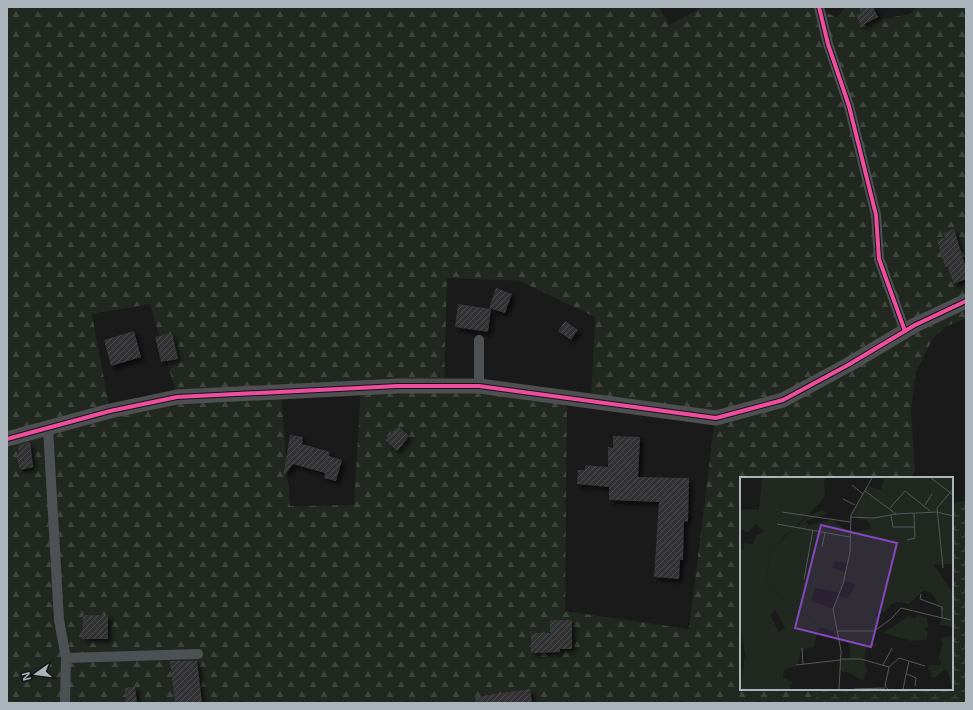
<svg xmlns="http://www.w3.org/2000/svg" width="973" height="710" font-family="'Noto Sans',sans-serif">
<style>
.forest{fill:url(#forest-firs);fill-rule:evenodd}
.wetland{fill:url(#wetland-marsh)}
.building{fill:url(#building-hatch);filter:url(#shadow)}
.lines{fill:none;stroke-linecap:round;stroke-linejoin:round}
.street{stroke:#4e5153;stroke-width:10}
.secondary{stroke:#4d4f51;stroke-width:15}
.cycleway-casing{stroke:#141516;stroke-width:6}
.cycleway{stroke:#ef4d9e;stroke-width:4}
.inset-road{fill:none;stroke:#54585a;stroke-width:1}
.view{fill:#8547be;fill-opacity:0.15;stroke:#8547be;stroke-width:2}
.inset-edge{fill:none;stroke:#acb5bb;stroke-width:2}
</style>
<defs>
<pattern id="forest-firs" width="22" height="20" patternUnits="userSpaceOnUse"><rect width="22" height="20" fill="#212820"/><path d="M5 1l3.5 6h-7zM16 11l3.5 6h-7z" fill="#3f453e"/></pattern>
<pattern id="wetland-marsh" width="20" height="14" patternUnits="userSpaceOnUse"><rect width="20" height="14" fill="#212820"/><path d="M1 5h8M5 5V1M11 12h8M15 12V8" fill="none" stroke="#3f453e"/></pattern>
<pattern id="building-hatch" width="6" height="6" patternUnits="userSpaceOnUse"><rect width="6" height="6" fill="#333334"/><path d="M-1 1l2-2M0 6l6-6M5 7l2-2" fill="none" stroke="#4e4e4f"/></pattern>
<filter id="shadow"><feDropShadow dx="3.5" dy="3.5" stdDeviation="2" flood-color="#0009"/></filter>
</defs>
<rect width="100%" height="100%" fill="#1a1a1a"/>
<!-- forest -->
<path class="forest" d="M 7,7 L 659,7 L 669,25 L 703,7 L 811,7 L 837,17 L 845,7 L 858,7 L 877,20 L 910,14 L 916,7 L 966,7 L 966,318 L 947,326 L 933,338 L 916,372 L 911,411 L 915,470 L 911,478 L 741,478 L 741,689 L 820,689 L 814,703 L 7,703 ZM 447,278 L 520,281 L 595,317 L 591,400 L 715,418 L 689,629 L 565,611 L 567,398 L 444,387 ZM 150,304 L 177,396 L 110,411 L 92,314 ZM 361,388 L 354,505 L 290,506 L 281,392 Z"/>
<!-- wetland -->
<path class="wetland" d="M 966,500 L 966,703 L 814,703 L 820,689 L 952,689 L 952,504 Z"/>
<!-- building -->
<path class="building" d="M 859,7 L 873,7 L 878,17 L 861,26 L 856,15 L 861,13 Z
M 954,229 L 964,262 L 966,262 L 966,279 L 954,284 L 947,266 L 945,267 L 937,240 L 945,238 L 943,233 Z
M 496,288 L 512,294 L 505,313 L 489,308 Z
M 458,304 L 491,309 L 488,332 L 455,327 Z
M 565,321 L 578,330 L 571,340 L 558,331 Z
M 134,331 L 141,357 L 111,366 L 104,340 Z
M 172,333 L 178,359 L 161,362 L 155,337 Z
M 398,426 L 409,436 L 397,451 L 385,440 Z
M 290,435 L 303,437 L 302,444 L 330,452 L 329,456 L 342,460 L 336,481 L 324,478 L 325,473 L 293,464 L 283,477 Z
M 613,436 L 640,437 L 638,477 L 689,478 L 688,522 L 684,521 L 683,560 L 680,560 L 679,579 L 654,577 L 659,502 L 609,500 L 609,487 L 577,484 L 578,470 L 585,470 L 585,465 L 608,467 L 608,447 L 613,448 Z
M 30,442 L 33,467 L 20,470 L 16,455 L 19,454 L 18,445 Z
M 83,615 L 108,615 L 108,639 L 82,639 Z
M 550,620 L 572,620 L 572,649 L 560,649 L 560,652 L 531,653 L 531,633 L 550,633 Z
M 170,661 L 197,661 L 202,703 L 175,703 Z
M 135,686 L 137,703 L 126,703 L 125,688 Z
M 530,689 L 532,703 L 476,703 L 475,697 Z"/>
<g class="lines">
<!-- street -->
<path class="street" d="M 819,7 L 828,44 L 849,106 L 876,215 L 879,259 L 905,331
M 479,340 L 479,386
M 48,428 L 59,620 L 66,658 L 65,703
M 66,658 L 198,654"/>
<!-- secondary -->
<path class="secondary" d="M 7,439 L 110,411 L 177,397 L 398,386 L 479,386 L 716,418 L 783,400 L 848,365 L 915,325 L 966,301"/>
<!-- cycleway casing -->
<g class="cycleway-casing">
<path id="cycleway" d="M 819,7 L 828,44 L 849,106 L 876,215 L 879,259 L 905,331
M 7,439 L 110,411 L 177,397 L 398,386 L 479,386 L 716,418 L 783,400 L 848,365 L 915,325 L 966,301"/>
</g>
<!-- cycleway -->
<use href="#cycleway" class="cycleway"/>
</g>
<!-- overview -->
<g transform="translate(740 477)">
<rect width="213" height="213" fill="#1a1a1a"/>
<path d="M 138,1 L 213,1 L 213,87 L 194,88 L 213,116 L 213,150 L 199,148 L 204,136 L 191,115 L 183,114 L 169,127 L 158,125 L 150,128 L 145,135 L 136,137 L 139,146 L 131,163 L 138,169 L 126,171 L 124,184 L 127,193 L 123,204 L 110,196 L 100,194 L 101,182 L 110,182 L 110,169 L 107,165 L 98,165 L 93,154 L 82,151 L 26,108 L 30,74 L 68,39 L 83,33 L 87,37 L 66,44 L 69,48 L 92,43 L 106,53 L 114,55 L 129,52 L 130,48 L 127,43 L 120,43 L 115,38 L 111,38 L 128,9 L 141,13 L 144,2 ZM 95,84 L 107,86 L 105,95 L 93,91 ZM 104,104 L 115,107 L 113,114 L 107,121 L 98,119 L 93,132 L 71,123 L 76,111 L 99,116 ZM 178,138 L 187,141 L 188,150 L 185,151 L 188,155 L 187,163 L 171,164 L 143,156 L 169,139 L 174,142 ZM 213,159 L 213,212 L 212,212 L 208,195 L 205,192 L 195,201 L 190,200 L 191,195 L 188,192 L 190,188 L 200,188 L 202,185 L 198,182 L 203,167 L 200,161 Z" fill="#212820" fill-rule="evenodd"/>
<path d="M 22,1 L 86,1 L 84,5 L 85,19 L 79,27 L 30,74 L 26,108 L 82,151 L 78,153 L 74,170 L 61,173 L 57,189 L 44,193 L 43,201 L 52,205 L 50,212 L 0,212 L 5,179 L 0,144 L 0,74 L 3,72 L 4,66 L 13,67 L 16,59 L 24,55 L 16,47 L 8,56 L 2,52 L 0,55 L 0,32 L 19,33 ZM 35,133 L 45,151 L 39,155 L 30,138 Z" fill="#212820" fill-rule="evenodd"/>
<path class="inset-road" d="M 191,1 L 213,18M 112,8 L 123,17M 125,14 L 156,37 L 197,35 L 213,39M 103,22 L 115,28M 185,28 L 192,17M 150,31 L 165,14 L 190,34M 42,35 L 110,45M 151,38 L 153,50 L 175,50M 110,40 L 134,41 L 156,37M 37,47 L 110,60M 167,63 L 175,61 L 174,37M 82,70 L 85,56M 203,91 L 197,31 L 213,12M 64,102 L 73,53M 181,117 L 180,122 L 202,130 L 202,141M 97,154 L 134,154 L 151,142 L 161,131 L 211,143M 62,171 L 63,187M 100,182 L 121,182 L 149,190 L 159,181 L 185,189M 56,188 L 100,183M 143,188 L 152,171M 167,197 L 176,201 L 175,209M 99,212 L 101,174 L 93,132 L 103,107 L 110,75 L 111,38 L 132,1M 114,212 L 145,211M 148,212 L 145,209 L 149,190M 163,212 L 169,184"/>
<path class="view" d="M 81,48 L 157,66 L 131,170 L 55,151 Z"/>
<rect width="213" height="213" class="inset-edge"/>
</g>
<!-- border -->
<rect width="973" height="710" fill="none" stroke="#acb5bb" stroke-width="16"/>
<!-- north arrow -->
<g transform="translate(36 674) rotate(256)" stroke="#141516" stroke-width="3" paint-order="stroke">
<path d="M0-3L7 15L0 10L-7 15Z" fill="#acb5bb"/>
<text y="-6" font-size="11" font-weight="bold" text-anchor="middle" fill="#acb5bb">N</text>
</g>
</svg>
